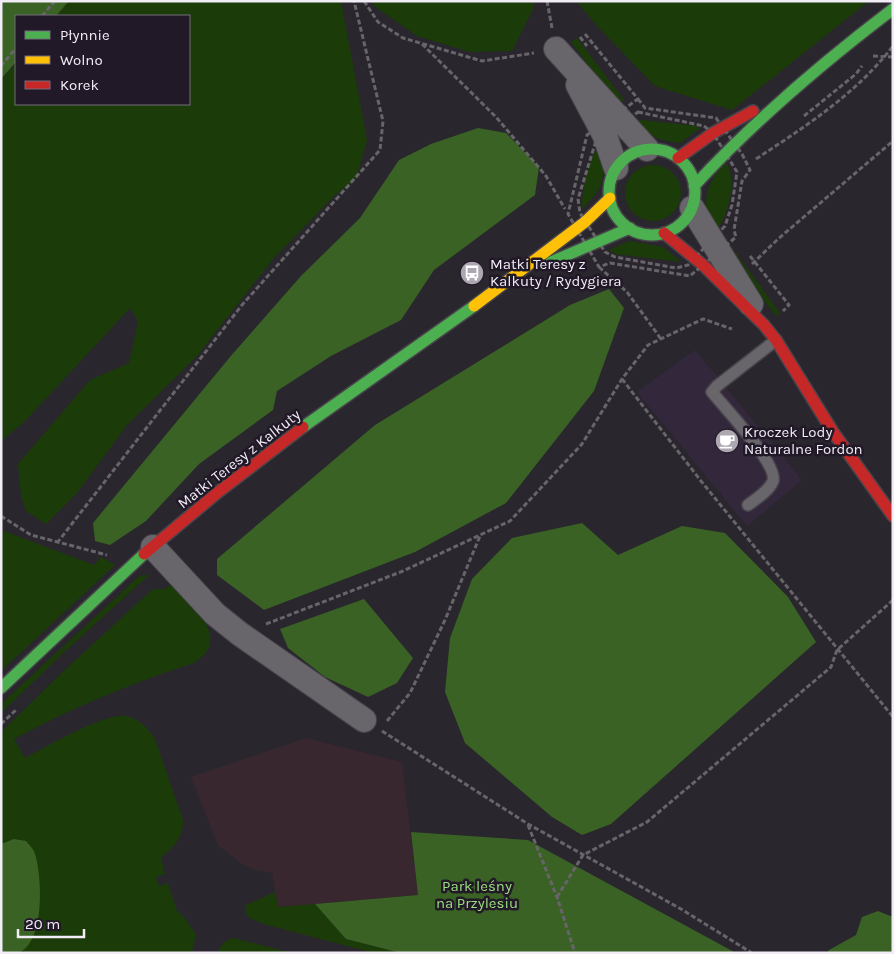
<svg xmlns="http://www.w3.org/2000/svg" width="894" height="954" font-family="Karla,sans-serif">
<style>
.built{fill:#33283b}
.industrial{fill:#38272f}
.green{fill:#1b3c08}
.forest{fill:#396224}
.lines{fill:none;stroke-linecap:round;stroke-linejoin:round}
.lane-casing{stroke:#48444b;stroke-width:14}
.street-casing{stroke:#48444b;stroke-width:26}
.fast-casing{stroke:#48444b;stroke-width:14}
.slow-casing{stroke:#48444b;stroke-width:14}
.jam-casing{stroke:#48444b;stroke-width:14}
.path{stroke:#67646a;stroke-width:3;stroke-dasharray:5 2.5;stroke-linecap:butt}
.lane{stroke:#68656b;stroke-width:11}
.street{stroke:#68656b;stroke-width:24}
.fast{stroke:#4caf50;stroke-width:11}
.slow{stroke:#ffc107;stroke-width:11}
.jam{stroke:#c62828;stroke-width:11}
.labels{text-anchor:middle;stroke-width:5;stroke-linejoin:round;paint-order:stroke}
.poi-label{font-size:15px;fill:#f2ecf7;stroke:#211927;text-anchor:start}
.street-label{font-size:15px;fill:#f2ecf7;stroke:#211927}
.park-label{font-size:15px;fill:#9bde7e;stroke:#211927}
</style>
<rect width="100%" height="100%" fill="#2a262e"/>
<!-- built -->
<path class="built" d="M 695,350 L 802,480 L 747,526 L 637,392 Z"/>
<!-- industrial -->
<path class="industrial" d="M 306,738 L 402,762 L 418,895 L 278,907 L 272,873 L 255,870 L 242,864 L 218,845 L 191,777 Z"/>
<!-- green -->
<path class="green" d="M 69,1 L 341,1 L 367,140 L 356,179 L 334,196 L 274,258 L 196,357 L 127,425 L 77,493 L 46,524 L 26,511 L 21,496 L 18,464 L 90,380 L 129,363 L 138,321 L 130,308 L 25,421 L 1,441 L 1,80 L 16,63 L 16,104 L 189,104 L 189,16 L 56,16 Z
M 372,1 L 534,1 L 534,7 L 512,51 L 470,52 L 417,36 L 374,6 Z
M 576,1 L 869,1 L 732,110 L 655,86 L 597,26 Z
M 577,38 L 624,100 L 618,104 L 571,42 Z
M 643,120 L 696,126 L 700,128 L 680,143 C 656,140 652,137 634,121 Z
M 600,144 C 606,176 606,186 582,209 C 581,195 590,153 600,144 Z
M 727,163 C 737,182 728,218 714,234 C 699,213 705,178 727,163 Z
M625 193a28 28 0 1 1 56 0a28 28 0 1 1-56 0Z
M 629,241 L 663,247 L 681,262 L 615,254 L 609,250 Z
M 732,248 L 780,313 L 776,316 L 727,251 Z
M 1,530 L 94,565 L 101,557 L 115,565 L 1,671 Z
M 143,575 L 149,575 L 61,655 L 1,713 L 1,704 L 137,578 Z
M 170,585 C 191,606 234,637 194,663 C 131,683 72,708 14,739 L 25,758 C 46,747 104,713 125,716 C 139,718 148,728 155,739 L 183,820 C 183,838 174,847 161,857 L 165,874 L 156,877 L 159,886 L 168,883 L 177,911 L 184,917 L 196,934 L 192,953 L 1,953 L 1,732 L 70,665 L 153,589 L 165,589 Z
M 275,892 L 278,907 L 315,904 L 346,939 L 401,953 L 374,953 L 267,925 L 249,918 L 245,911 L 246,905 Z
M 232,938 L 237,939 L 292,953 L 217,953 L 223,943 Z"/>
<!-- forest -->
<path class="forest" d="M 1,1 L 69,1 L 56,16 L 16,16 L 16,62 L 1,79 Z
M 478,128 L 506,133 L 539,167 L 535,195 L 434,270 L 401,320 L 331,356 L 277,391 L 273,410 L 199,464 L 146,521 L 110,545 L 95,541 L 93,523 L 230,357 L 301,276 L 360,218 L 399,160 L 431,144 Z
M 609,289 L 624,308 L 594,391 L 506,503 L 415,552 L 264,610 L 217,575 L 217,559 L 375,425 L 570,305 Z
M 582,523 L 618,555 L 682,526 L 725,533 L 788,597 L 816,642 L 611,824 L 582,835 L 552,817 L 465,743 L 445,692 L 450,638 L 472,579 L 512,538 Z
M 364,599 L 413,658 L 397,683 L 368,697 L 325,677 L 288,648 L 280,629 Z
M 411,832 L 528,840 L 736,953 L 401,953 L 346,939 L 315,904 L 418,895 Z
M 14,839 L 26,841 C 29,845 34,849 35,854 C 42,875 45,940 20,952 C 15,954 7,953 1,953 L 1,844 Z
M 878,911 L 893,917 L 893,953 L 827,953 L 829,950 L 856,935 L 862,917 Z"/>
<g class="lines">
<!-- lane casing -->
<g class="lane-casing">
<path id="lane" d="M 748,505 C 756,499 769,491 773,481 C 778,464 724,407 712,392 L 717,386 L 776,340"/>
</g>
<!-- street casing -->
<g class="street-casing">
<path id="street" d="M 556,49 L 647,149
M 578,85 L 605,136 L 616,168
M 692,208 L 751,304
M 153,547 L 215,614 L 240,634 L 364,720"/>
</g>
<!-- fast casing -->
<g class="fast-casing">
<path id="fast" d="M609 192a43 43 0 1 1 86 0a43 43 0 1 1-86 0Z
M 694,186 C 755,120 822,63 893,9
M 551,262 L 630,228
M 303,427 L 474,306
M 1,688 L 144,554"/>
</g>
<!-- slow casing -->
<g class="slow-casing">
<path id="slow" d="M 474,306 L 585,222 L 610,198"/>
</g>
<!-- jam casing -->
<g class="jam-casing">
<path id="jam" d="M 678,158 L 713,133 L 753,111
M 664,233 L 703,265 L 764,325 L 776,340 L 833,432 L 893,516
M 144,554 L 217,493 L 303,427"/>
</g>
<!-- path -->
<path class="path" d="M 364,1 L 378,22 L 403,38 L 482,61 L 534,53
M 547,1 L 552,28
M 42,16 L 55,1
M 585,34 L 638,99
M 580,37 L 587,46
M 422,44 L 496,117 L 546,176 L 565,209
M 873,56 L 893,57
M 1,66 L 16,48
M 638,99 L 645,108 L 716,118 L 742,154 L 750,170 L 742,181 L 734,230 L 736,237 L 690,276 L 610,263 L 599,267 L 568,214 L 587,135 Z
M 638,112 L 704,126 L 713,133 L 737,172 L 732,205 L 725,226 L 688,265 L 676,268 L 615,257 L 605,252 L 580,213 L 578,199 L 595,144 Z
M 804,116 L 856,74 L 862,66
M 756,159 C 806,126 856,94 893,46
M 750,256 L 789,305 L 783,311
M 752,264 L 778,239 L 893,141
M 599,267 L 627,292 L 661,339
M 622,379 L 701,481 L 893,717
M 1,516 L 31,535 L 107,555
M 57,543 L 242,305 L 380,150 L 383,121 L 354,1
M 266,624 L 403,571 L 510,521 L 582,444 L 622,379 L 648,345 L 703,319 L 732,329
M 387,721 L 410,693 L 445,620 L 480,536
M 1,724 L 17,709
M 382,731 L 528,824 L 681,909 L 752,953
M 528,825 L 557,897 L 575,953
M 557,897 L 583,855 L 647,822 L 831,667 L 837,650 L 893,600"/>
<!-- lane -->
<use href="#lane" class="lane"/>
<!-- street -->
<use href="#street" class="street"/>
<!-- fast -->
<use href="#fast" class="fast"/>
<!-- slow -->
<use href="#slow" class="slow"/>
<!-- jam -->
<use href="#jam" class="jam"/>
</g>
<!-- icons -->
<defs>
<g id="bus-disc" transform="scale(1.25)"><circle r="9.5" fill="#aca7b1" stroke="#211927"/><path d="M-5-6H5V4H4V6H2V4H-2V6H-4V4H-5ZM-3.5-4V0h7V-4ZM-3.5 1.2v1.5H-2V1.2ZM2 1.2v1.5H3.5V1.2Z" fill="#fff"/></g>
<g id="cafe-disc" transform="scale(1.25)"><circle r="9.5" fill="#aca7b1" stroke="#211927"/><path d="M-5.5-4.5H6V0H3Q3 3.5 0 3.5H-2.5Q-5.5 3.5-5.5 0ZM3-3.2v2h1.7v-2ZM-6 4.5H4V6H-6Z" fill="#fff"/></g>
</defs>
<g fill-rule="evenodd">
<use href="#bus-disc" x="472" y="273"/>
<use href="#cafe-disc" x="727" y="441"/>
</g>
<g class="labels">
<!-- poi labels -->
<g class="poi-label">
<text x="490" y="269">Matki Teresy z<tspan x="490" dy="17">Kalkuty / Rydygiera</tspan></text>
<text x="744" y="437">Kroczek Lody<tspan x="744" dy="17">Naturalne Fordon</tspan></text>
</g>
<!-- street labels -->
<g class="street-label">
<text transform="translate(239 459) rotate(-38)" y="5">Matki Teresy z Kalkuty</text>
</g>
<!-- park labels -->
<g class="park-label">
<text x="477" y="891">Park leśny<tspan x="477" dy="17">na Przylesiu</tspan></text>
</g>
</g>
<!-- border -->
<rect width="894" height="954" fill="none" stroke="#f2ecf7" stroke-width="5"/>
<!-- legend -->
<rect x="15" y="15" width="175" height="90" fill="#211927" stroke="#756d7a"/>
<rect x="25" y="31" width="25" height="8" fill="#4caf50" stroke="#756d7a"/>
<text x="60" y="40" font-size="15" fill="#f2ecf7">Płynnie</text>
<rect x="25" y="56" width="25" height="8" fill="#ffc107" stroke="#756d7a"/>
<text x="60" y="65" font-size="15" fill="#f2ecf7">Wolno</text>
<rect x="25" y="81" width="25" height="8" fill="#c62828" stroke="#756d7a"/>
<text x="60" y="90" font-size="15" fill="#f2ecf7">Korek</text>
<!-- scale -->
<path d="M18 929v8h66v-8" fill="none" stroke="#f2ecf7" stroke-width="2.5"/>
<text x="25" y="929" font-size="15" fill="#f2ecf7" stroke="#211927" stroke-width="4" paint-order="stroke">20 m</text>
</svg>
